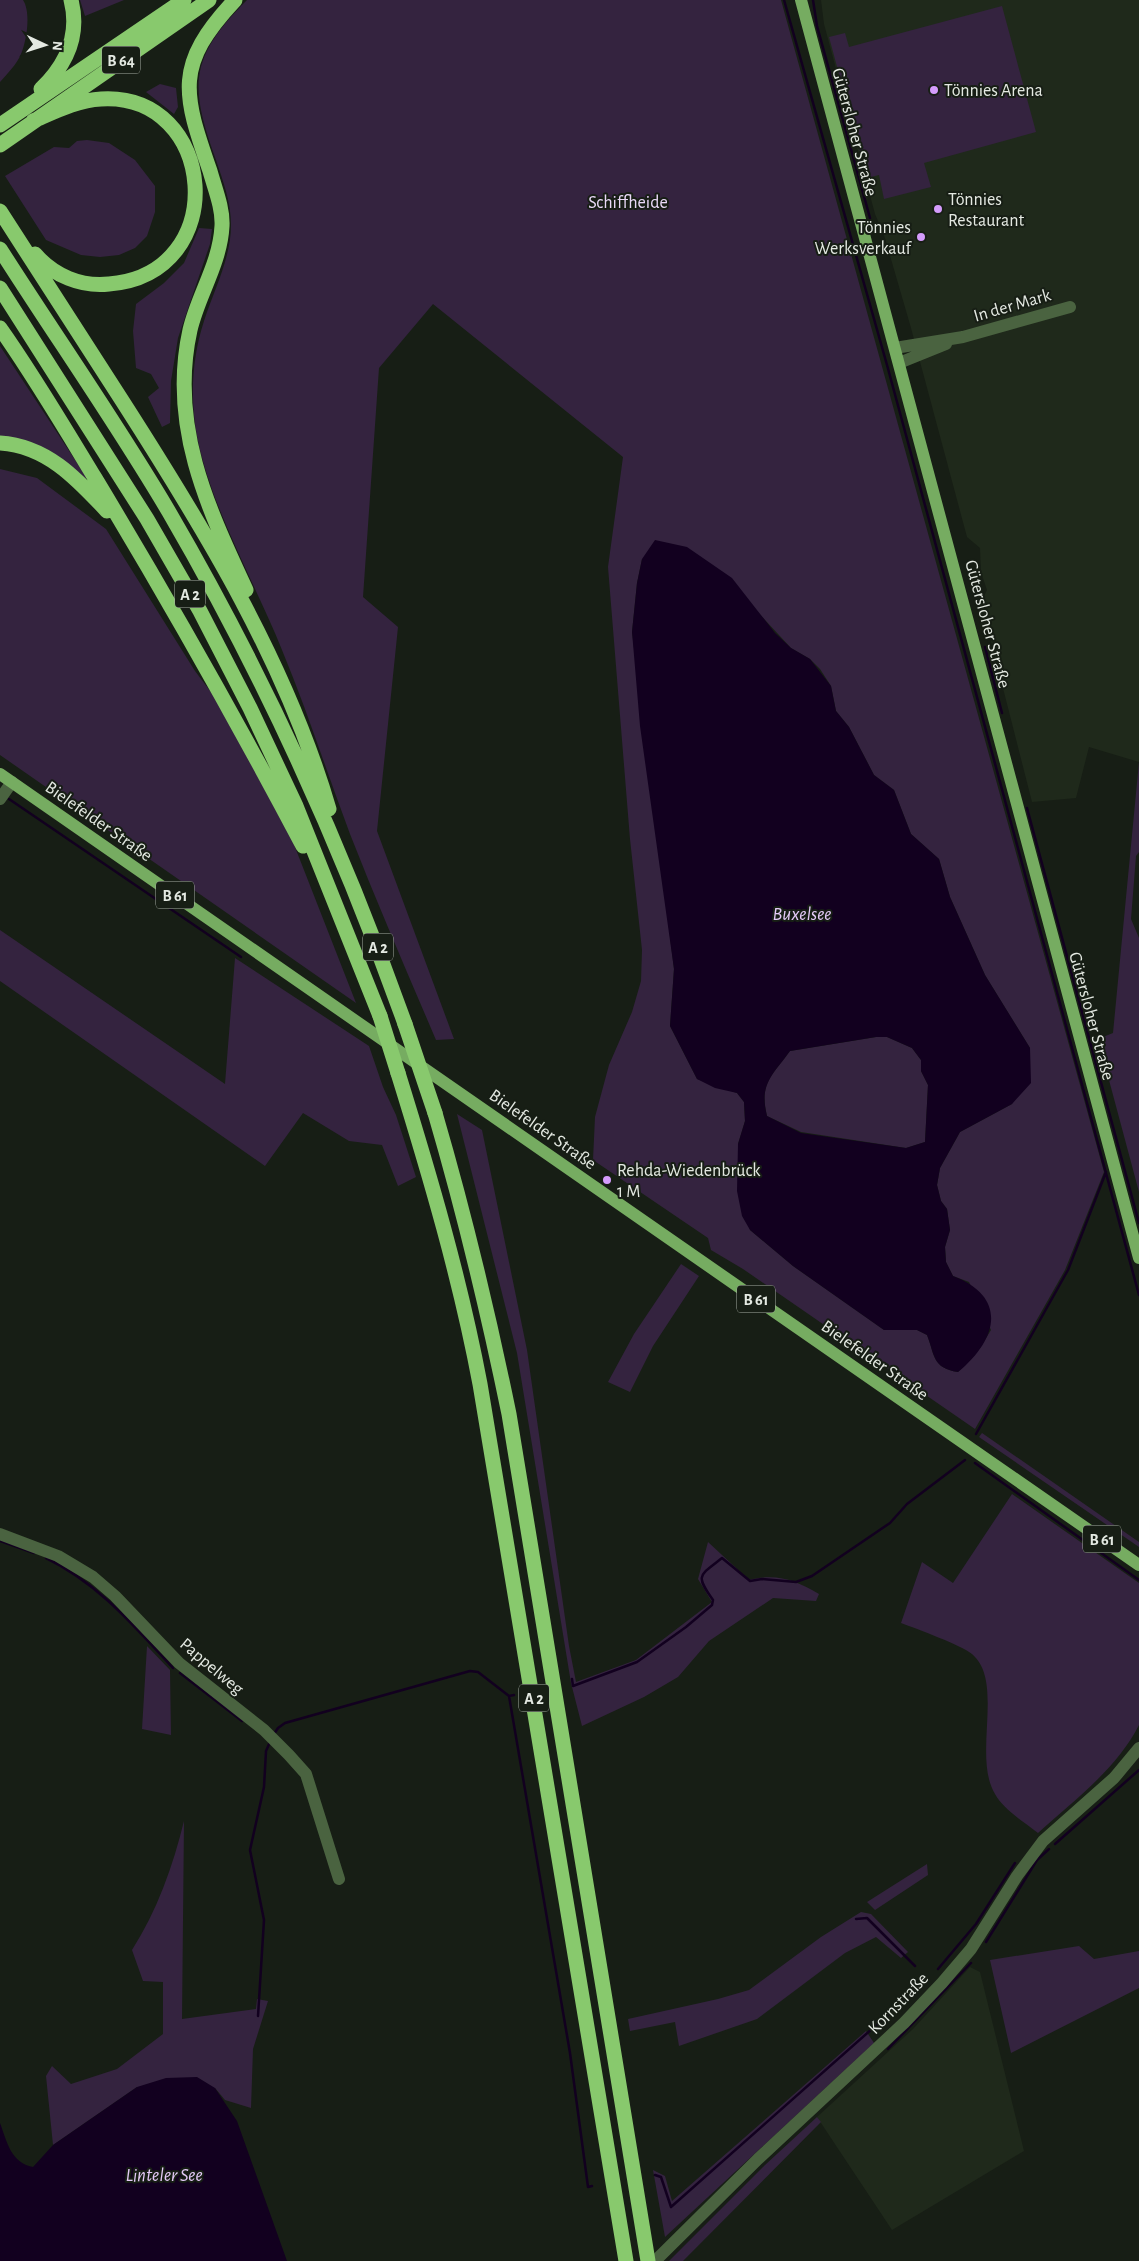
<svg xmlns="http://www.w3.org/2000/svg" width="1139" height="2261" font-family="'Alegreya Sans',sans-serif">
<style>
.built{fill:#1f291b}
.green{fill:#34233f;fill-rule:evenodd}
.water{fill:#12001f;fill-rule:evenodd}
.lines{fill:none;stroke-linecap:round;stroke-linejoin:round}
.stream{stroke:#12001f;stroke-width:2.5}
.minor{stroke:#4a6340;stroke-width:12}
.major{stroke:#76ac61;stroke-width:12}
.highway{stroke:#88c96d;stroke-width:15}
.highway-bridge{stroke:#88c96d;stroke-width:15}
.poi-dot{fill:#d49cfb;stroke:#171e15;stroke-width:2}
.labels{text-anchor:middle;stroke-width:4;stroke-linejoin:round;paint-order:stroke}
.shield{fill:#171e15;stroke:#a6aca4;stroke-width:1}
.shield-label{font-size:16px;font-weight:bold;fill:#e4e9e2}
.poi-label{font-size:18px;fill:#e4e9e2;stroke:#171e15;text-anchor:start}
.street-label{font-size:18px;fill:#e4e9e2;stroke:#171e15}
.park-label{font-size:18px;fill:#ead9f8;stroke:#171e15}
.water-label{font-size:19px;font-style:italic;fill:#e5cbf8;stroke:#171e15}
</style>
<rect width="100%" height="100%" fill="#171e15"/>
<!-- built -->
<path class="built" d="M 821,0 L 1139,0 L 1139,762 L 1089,747 L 1076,798 L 1032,802 L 981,602 L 987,590 L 981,572 L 980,548 L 967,537 L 911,328 L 884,235 L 875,214 L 824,24 Z
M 970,1967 L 980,1972 L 1024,2151 L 892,2230 L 817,2117 L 913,2029 Z"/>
<!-- green -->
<path class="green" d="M 0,0 L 23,0 C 31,12 27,40 21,54 C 17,64 7,74 0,82 Z
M 80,0 L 124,0 L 85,16 Z
M 247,0 L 781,0 L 1104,1172 L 1065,1270 L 975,1429 L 743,1269 L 711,1250 L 708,1238 L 593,1160 L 595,1117 L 609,1065 L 632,1012 L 641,981 L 642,950 L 630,839 L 608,567 L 623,457 L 433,304 L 379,368 L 363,597 L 398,627 L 377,831 L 454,1039 L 436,1040 C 407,972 377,903 350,834 C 327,773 307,710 282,650 C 254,579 201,491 194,415 C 191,383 194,352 204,321 C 214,290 231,258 231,225 C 231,202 223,181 216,160 C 189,85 189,58 247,0 ZM 642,559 L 754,608 L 791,648 L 810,659 L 820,669 L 831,686 L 836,711 L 849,727 L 874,775 L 894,790 L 911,834 L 939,859 L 950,897 L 985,975 L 1030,1048 L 1012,1104 L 960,1132 L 940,1168 L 937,1185 L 941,1201 L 947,1209 L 950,1230 L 945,1247 L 946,1262 L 953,1276 L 969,1282 L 991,1330 L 980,1348 L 958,1372 C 932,1368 935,1355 927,1335 L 917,1330 L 884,1330 L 793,1266 L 750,1230 L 738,1144 L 745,1121 L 744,1102 L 737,1093 L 697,1079 L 670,1026 L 674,969 L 632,632 L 637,583 Z
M 1002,6 L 1036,132 L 924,163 L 931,187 L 884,199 L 879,175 L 867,178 L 829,37 L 845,33 L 849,47 Z
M 160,84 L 176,88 L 178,107 L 174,114 L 146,92 Z
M 87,140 L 109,143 L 135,160 L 155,186 L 155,212 L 147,236 L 135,248 L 119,255 L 100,257 L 81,255 L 46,240 L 5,176 L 54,147 L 69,148 L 77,141 Z
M 199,228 L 212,229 L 210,244 L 178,338 L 171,381 L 170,423 L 162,427 L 148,397 L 159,388 L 151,374 L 136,368 L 133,331 L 136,304 L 164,283 L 184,263 Z
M 0,346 L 87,478 L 85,479 L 0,439 Z
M 0,469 L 37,478 L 106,529 L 195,671 L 217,700 L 293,842 L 356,1003 L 0,755 Z
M 1139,762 L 1139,852 L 1136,856 L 1131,919 L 1139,938 L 1139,1192 L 1098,1039 L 1113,1033 Z
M 0,930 L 225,1084 L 235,958 L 369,1046 L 383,1087 L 396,1115 L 416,1177 L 398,1186 L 382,1145 L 349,1141 L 303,1113 L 265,1166 L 0,981 Z
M 876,1037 L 887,1037 L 912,1048 L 921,1060 L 921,1071 L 928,1085 L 925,1142 L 906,1148 L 801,1132 L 767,1116 C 759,1083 772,1076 790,1051 Z
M 457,1114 L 482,1130 L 527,1350 L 569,1646 L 576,1682 L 636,1660 L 712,1602 L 698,1579 L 708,1542 L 749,1580 C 777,1573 795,1580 819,1594 L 816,1601 L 773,1598 L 709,1641 L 678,1677 L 644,1697 L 582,1726 L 571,1683 L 517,1353 Z
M 681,1264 L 699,1276 L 653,1346 L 630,1392 L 608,1382 L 634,1334 Z
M 982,1433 L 1139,1542 L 1139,1547 L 979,1437 Z
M 1012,1494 L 1139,1583 L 1139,1725 C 1116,1770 1074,1800 1038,1833 C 1023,1821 1004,1810 995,1794 C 972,1756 1005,1682 972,1654 C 961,1645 917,1629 901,1623 L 922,1562 L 953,1583 Z
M 147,1646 L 170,1670 L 171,1735 L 142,1729 Z
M 184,1821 L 182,2019 L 256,2009 L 257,1999 L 268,2001 L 253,2049 L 251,2108 L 225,2100 L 215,2088 L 137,2087 L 53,2145 L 46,2076 L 52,2066 L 71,2084 L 117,2069 L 163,2034 L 163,1982 L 143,1981 L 132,1950 C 157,1911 173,1866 184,1821 Z
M 927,1864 L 928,1875 L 875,1910 L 867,1902 Z
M 861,1912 L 871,1914 L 908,1952 L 901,1958 L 876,1937 L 845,1953 L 757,2019 L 679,2046 L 675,2022 L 630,2031 L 628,2019 L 718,1999 L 749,1990 L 821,1937 Z
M 1079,1946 L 1094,1959 L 1139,1951 L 1139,1988 L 1011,2053 L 990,1960 Z
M 866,2031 L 874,2043 L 665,2237 L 653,2170 L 665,2176 L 672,2201 Z
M 817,2117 L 821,2122 L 683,2261 L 669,2261 L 765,2165 Z"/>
<!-- water -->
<path class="water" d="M 655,540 L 687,547 L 732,578 L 775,633 L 791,648 L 810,659 L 831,686 L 836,711 L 849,727 L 874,775 L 894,790 L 911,834 L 939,859 L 950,897 L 985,975 L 1030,1048 L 1031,1083 L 1012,1104 L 960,1132 L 940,1168 L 937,1185 L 941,1201 L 947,1209 L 950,1230 L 945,1247 L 946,1262 L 953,1276 C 1008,1297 998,1339 958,1372 C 932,1368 935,1355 927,1335 L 917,1330 L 884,1330 L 793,1266 L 750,1230 L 742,1216 L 737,1191 L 738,1144 L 745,1121 L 744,1102 L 737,1093 L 715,1088 L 697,1079 L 670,1026 L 674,969 L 640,726 L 632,632 L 637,583 L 642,559 ZM 876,1037 L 887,1037 L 912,1048 L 921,1060 L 921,1071 L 928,1085 L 925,1142 L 906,1148 L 801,1133 L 767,1116 C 759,1084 772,1076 790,1051 Z
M 197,2077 L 215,2088 L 237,2121 L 287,2261 L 0,2261 L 0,2123 C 7,2142 11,2163 33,2167 L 53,2145 L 137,2087 L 166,2078 Z"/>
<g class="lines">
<!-- stream -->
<path class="stream" d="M 784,0 L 887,365 L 1139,1295
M 813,0 L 817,26 L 870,218
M 985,647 L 1002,713
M 9,799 L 241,957
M 1027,808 L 1139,1223
M 976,1434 L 1068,1270 L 1106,1172
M 975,1463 L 1139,1580
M 0,1541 L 34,1553
M 46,1558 C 98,1583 134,1626 173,1668
M 180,1673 L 242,1721
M 572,1679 L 573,1686 L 637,1662 L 686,1627 L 712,1605 L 713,1600 C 695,1575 699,1576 722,1558 L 750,1581 L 762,1579 L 796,1582 L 812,1576 L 890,1523 L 907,1504 L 965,1460
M 509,1696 L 570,2053 L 588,2187 L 592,2186
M 274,1734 L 278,1728 L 285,1723 L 470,1671 L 478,1672 L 509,1696 L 514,1695
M 1055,1844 L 1139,1770
M 856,1919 L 867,1918 L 915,1966
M 986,1942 L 1037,1860 L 1049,1849
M 938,1969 L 976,1924 L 1015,1863
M 258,2016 L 264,1920 L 250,1850 L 264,1787 L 266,1751 L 270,1742
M 888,2049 L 971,1963
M 655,2175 L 661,2177 L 671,2207 L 926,1981"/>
<!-- minor -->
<path class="minor" d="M 895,348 L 963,337 L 1070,307
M 899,363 L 946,344
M 0,799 L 12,782
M 0,1534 L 58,1556 L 93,1577 L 115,1596 L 179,1663 L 264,1730 L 289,1755 L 306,1774 L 339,1879
M 655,2261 L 758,2159 L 904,2023 L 942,1983 L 971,1949 L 1017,1876 L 1043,1841 L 1114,1778 L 1139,1748"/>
<!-- major -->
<path class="major" d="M 801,0 L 1139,1258
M 0,774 L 1139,1565"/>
<!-- highway -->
<path class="highway" d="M 235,0 C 174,65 183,93 210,171 C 215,189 223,208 222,226 C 220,264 198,295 190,330 C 169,425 207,506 246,590
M 41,89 C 66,65 80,35 71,0
M 33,121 C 54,112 77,100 101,99 C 217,92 233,274 109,284 C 81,287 54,276 35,254
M 0,125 L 184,0
M 0,145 L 209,0
M 0,211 C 41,274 82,338 123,402 C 205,530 286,662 329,809
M 0,249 C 56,337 116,422 169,512 C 264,675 342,847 405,1024
M 0,288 L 147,519 L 200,611 L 250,708 L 296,806 L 380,1016
M 0,328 C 34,376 64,427 95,478 C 168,599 237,721 303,846
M 0,443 C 47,446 77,479 107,511
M 398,1073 C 430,1176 460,1278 480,1384 L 626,2261
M 435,1113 C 464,1212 488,1312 509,1414 L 648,2261"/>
<!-- highway-bridge -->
<path class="highway-bridge" d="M 380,1016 L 398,1073
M 405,1024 L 435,1113"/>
</g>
<!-- markers -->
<g class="poi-dot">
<circle cx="934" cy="90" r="5"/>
<circle cx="938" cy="209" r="5"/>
<circle cx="921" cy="237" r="5"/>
<circle cx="607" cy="1180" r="5"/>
</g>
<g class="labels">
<!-- shield labels -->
<g class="shield">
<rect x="102" y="46.5" width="38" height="27" rx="4"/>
<rect x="175" y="580.5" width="30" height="27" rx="4"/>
<rect x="156" y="881.5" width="38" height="27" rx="4"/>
<rect x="363" y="933.5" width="30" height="27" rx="4"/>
<rect x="737" y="1285.5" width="38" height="27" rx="4"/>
<rect x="1083" y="1525.5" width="38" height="27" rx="4"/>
<rect x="519" y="1684.5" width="30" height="27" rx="4"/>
</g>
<g class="shield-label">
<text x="121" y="66">B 64</text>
<text x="190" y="600">A 2</text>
<text x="175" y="901">B 61</text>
<text x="378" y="953">A 2</text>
<text x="756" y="1305">B 61</text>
<text x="1102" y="1545">B 61</text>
<text x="534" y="1704">A 2</text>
</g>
<!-- poi labels -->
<g class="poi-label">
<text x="944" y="96">Tönnies Arena</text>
<text x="948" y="205">Tönnies<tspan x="948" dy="21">Restaurant</tspan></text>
<text x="911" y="233" text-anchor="end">Tönnies<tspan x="911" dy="21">Werksverkauf</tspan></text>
<text x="617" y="1176">Rehda-Wiedenbrück<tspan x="617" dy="21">1 M</tspan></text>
</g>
<!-- street labels -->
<g class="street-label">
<text transform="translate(855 132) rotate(75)" y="6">Gütersloher Straße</text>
<text transform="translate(1012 305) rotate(-16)" y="6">In der Mark</text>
<text transform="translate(988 624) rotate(75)" y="6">Gütersloher Straße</text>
<text transform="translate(99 821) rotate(35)" y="6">Bielefelder Straße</text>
<text transform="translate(1092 1016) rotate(75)" y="6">Gütersloher Straße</text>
<text transform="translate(543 1129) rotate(35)" y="6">Bielefelder Straße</text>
<text transform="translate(875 1360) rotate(35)" y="6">Bielefelder Straße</text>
<text transform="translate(212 1666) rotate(40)" y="6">Pappelweg</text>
<text transform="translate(898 2003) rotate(-46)" y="6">Kornstraße</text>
</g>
<!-- park labels -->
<g class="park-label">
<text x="628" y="208">Schiffheide</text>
</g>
<!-- water labels -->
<g class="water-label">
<text x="802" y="920">Buxelsee</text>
<text x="164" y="2181">Linteler See</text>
</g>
</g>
<!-- north arrow -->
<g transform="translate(45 45) rotate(94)" stroke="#171e15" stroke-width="4" paint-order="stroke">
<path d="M0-4L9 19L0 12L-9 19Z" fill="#e4e9e2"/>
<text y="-8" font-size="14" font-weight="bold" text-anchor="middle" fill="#e4e9e2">N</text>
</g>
</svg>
